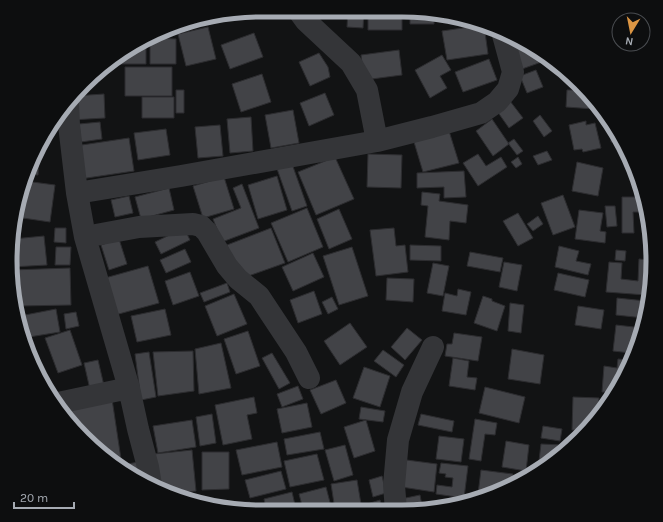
<svg xmlns="http://www.w3.org/2000/svg" width="663" height="522" font-family="Karla,sans-serif">
<style>
.building{fill:#424347;stroke:#2d2d30}
.lines{fill:none;stroke-linecap:round;stroke-linejoin:round}
.minor{stroke:#343538;stroke-width:22}
.rim{fill:none;stroke:#a6abb3;stroke-width:5}
</style>
<rect width="100%" height="100%" fill="#121314"/>
<!-- building -->
<path class="building" d="M 348,10 L 364,10 L 363,28 L 347,27 Z
M 368,10 L 402,10 L 402,30 L 368,30 Z
M 410,11 L 418,11 L 434,14 L 434,24 L 410,24 Z
M 484,25 L 488,54 L 447,60 L 442,31 Z
M 208,27 L 216,59 L 186,66 L 178,34 Z
M 254,33 L 263,57 L 230,69 L 221,45 Z
M 150,38 L 176,39 L 176,64 L 150,64 Z
M 146,39 L 146,64 L 119,64 L 119,57 L 136,44 Z
M 511,40 L 547,60 L 522,69 Z
M 399,50 L 402,75 L 364,80 L 361,55 Z
M 319,53 L 328,67 L 330,77 L 310,86 L 299,62 Z
M 442,55 L 451,70 L 440,76 L 447,88 L 430,98 L 415,70 Z
M 489,59 L 497,80 L 463,92 L 455,72 Z
M 125,67 L 172,67 L 172,96 L 125,96 Z
M 536,70 L 543,87 L 527,93 L 520,76 Z
M 262,74 L 271,102 L 241,112 L 232,84 Z
M 176,90 L 184,90 L 184,113 L 176,113 Z
M 567,90 L 582,90 L 594,105 L 594,109 L 566,107 Z
M 325,93 L 334,115 L 309,126 L 300,103 Z
M 104,94 L 105,118 L 71,120 L 74,96 Z
M 142,97 L 174,97 L 174,118 L 142,118 Z
M 510,101 L 523,118 L 509,128 L 497,111 Z
M 293,110 L 299,143 L 271,148 L 265,115 Z
M 540,115 L 552,131 L 544,137 L 533,121 Z
M 251,117 L 253,151 L 230,153 L 227,119 Z
M 492,119 L 509,144 L 493,156 L 476,131 Z
M 586,121 L 586,125 L 595,123 L 601,148 L 583,152 L 582,149 L 574,150 L 569,125 Z
M 100,122 L 102,139 L 81,142 L 79,124 Z
M 220,125 L 223,156 L 198,158 L 195,127 Z
M 611,125 L 619,136 L 621,141 L 611,142 Z
M 166,129 L 170,155 L 138,160 L 134,133 Z
M 449,131 L 459,163 L 423,172 L 414,142 Z
M 129,138 L 134,171 L 80,179 L 75,146 Z
M 514,139 L 523,151 L 517,155 L 508,143 Z
M 39,146 L 38,175 L 28,174 Z
M 547,151 L 552,160 L 538,165 L 533,156 Z
M 368,154 L 402,155 L 401,188 L 367,187 Z
M 478,154 L 486,166 L 501,157 L 507,167 L 478,186 L 463,163 Z
M 335,157 L 354,199 L 316,215 L 298,172 Z
M 518,157 L 522,164 L 516,168 L 511,162 Z
M 291,161 L 307,206 L 292,211 L 276,166 Z
M 577,162 L 603,168 L 598,196 L 572,191 Z
M 464,171 L 466,197 L 444,198 L 444,187 L 417,188 L 417,173 Z
M 277,176 L 287,210 L 258,219 L 248,185 Z
M 224,177 L 234,209 L 203,218 L 193,186 Z
M 25,181 L 55,185 L 50,222 L 16,217 L 19,196 Z
M 242,184 L 259,228 L 222,242 L 213,219 L 241,208 L 233,188 Z
M 169,188 L 174,210 L 141,219 L 135,197 Z
M 422,192 L 440,194 L 439,201 L 468,205 L 466,223 L 450,221 L 449,240 L 425,237 L 428,206 L 421,205 Z
M 563,195 L 575,227 L 553,235 L 541,203 Z
M 129,196 L 133,213 L 115,217 L 111,200 Z
M 622,197 L 640,197 L 645,212 L 633,212 L 634,233 L 622,233 Z
M 605,206 L 615,206 L 617,226 L 607,227 Z
M 307,208 L 323,247 L 288,262 L 271,223 Z
M 339,209 L 352,239 L 329,249 L 317,219 Z
M 579,210 L 603,213 L 600,231 L 606,232 L 605,243 L 575,239 Z
M 518,213 L 533,238 L 518,246 L 503,221 Z
M 538,216 L 543,224 L 533,231 L 527,224 Z
M 647,222 L 649,222 L 651,228 L 650,248 Z
M 55,228 L 66,228 L 66,243 L 54,242 Z
M 184,228 L 190,240 L 161,254 L 155,242 Z
M 271,228 L 285,263 L 240,279 L 227,245 Z
M 394,228 L 396,246 L 405,245 L 408,272 L 376,276 L 370,230 Z
M 44,236 L 47,265 L 11,267 L 10,261 L 13,239 Z
M 119,239 L 127,264 L 109,270 L 101,245 Z
M 410,245 L 441,246 L 441,261 L 410,260 Z
M 559,246 L 579,251 L 576,261 L 591,264 L 588,275 L 555,267 Z
M 56,247 L 71,247 L 70,265 L 55,265 Z
M 352,247 L 368,296 L 339,305 L 323,256 Z
M 185,249 L 191,262 L 166,273 L 160,260 Z
M 616,250 L 626,251 L 625,261 L 615,260 Z
M 470,252 L 503,258 L 500,272 L 467,266 Z
M 313,253 L 324,277 L 293,291 L 282,267 Z
M 639,259 L 649,260 L 646,295 L 606,292 L 609,262 L 622,263 L 621,279 L 638,281 Z
M 504,262 L 522,265 L 517,291 L 499,287 Z
M 433,263 L 449,266 L 443,296 L 427,293 Z
M 148,266 L 159,303 L 115,315 L 105,278 Z
M 70,268 L 71,305 L 19,306 L 20,317 L 17,317 L 11,270 Z
M 190,272 L 199,296 L 173,305 L 165,281 Z
M 558,273 L 589,280 L 585,297 L 554,290 Z
M 387,278 L 414,279 L 413,302 L 386,300 Z
M 227,283 L 230,292 L 204,302 L 200,293 Z
M 458,289 L 471,292 L 466,315 L 442,311 L 445,293 L 457,296 Z
M 314,291 L 322,314 L 298,323 L 290,300 Z
M 234,294 L 247,324 L 217,336 L 205,306 Z
M 483,296 L 492,299 L 492,301 L 505,306 L 497,331 L 474,323 Z
M 332,297 L 338,309 L 328,314 L 322,302 Z
M 617,298 L 646,301 L 644,318 L 616,315 Z
M 510,303 L 524,305 L 521,333 L 508,331 Z
M 578,306 L 604,310 L 601,329 L 575,325 Z
M 56,309 L 60,332 L 29,337 L 25,315 Z
M 165,309 L 171,335 L 137,342 L 131,316 Z
M 76,312 L 79,326 L 66,329 L 64,314 Z
M 350,323 L 367,347 L 340,365 L 324,341 Z
M 616,325 L 643,328 L 631,353 L 613,351 Z
M 407,328 L 422,340 L 405,360 L 391,347 Z
M 70,330 L 82,365 L 58,373 L 45,338 Z
M 248,331 L 260,366 L 236,374 L 224,339 Z
M 454,333 L 482,337 L 478,361 L 445,356 L 447,344 L 452,344 Z
M 30,338 L 35,365 L 24,339 Z
M 221,343 L 231,388 L 199,394 L 195,349 Z
M 512,349 L 544,355 L 540,384 L 508,379 Z
M 383,350 L 404,365 L 396,377 L 374,361 Z
M 193,351 L 194,391 L 158,396 L 153,352 Z
M 149,352 L 156,397 L 141,400 L 135,354 Z
M 272,353 L 290,383 L 279,389 L 262,358 Z
M 453,358 L 469,361 L 467,377 L 477,378 L 475,390 L 449,386 Z
M 618,359 L 628,360 L 612,392 L 602,392 L 604,366 L 617,368 Z
M 98,360 L 105,390 L 91,394 L 84,363 Z
M 364,367 L 390,376 L 380,407 L 353,398 Z
M 336,380 L 346,403 L 321,414 L 310,390 Z
M 298,386 L 303,399 L 282,407 L 277,394 Z
M 485,387 L 525,397 L 519,423 L 479,413 Z
M 254,397 L 257,413 L 247,415 L 252,439 L 223,445 L 215,405 Z
M 573,397 L 599,398 L 598,416 L 582,430 L 572,430 Z
M 112,399 L 121,459 L 110,461 L 70,417 L 68,406 Z
M 307,403 L 312,427 L 282,433 L 277,409 Z
M 361,407 L 385,411 L 383,422 L 359,419 Z
M 212,414 L 216,443 L 200,446 L 196,417 Z
M 421,414 L 454,421 L 452,432 L 418,425 Z
M 475,419 L 497,423 L 495,435 L 485,434 L 481,461 L 469,459 Z
M 192,420 L 196,447 L 158,453 L 153,426 Z
M 366,420 L 375,451 L 354,458 L 344,427 Z
M 543,426 L 562,429 L 560,441 L 541,438 Z
M 320,432 L 324,449 L 287,455 L 284,439 Z
M 439,436 L 464,439 L 461,462 L 436,459 Z
M 506,441 L 529,445 L 526,471 L 502,467 Z
M 277,442 L 282,467 L 242,475 L 236,450 Z
M 541,444 L 563,445 L 563,447 L 538,469 Z
M 345,445 L 353,475 L 334,481 L 325,450 Z
M 192,450 L 196,491 L 168,494 L 158,489 L 154,454 Z
M 202,452 L 229,452 L 229,489 L 202,490 Z
M 317,454 L 324,480 L 290,487 L 284,461 Z
M 399,459 L 437,464 L 434,492 L 395,486 Z
M 138,462 L 142,480 L 118,466 Z
M 441,463 L 468,466 L 464,498 L 436,494 L 437,485 L 452,487 L 453,478 L 445,477 L 446,474 L 439,473 Z
M 481,470 L 513,474 L 512,485 L 487,495 L 478,494 Z
M 281,471 L 286,489 L 250,498 L 245,480 Z
M 520,472 L 532,475 L 527,478 L 518,482 Z
M 382,476 L 386,493 L 373,497 L 369,480 Z
M 357,480 L 362,510 L 335,510 L 331,484 Z
M 326,487 L 332,510 L 303,509 L 299,494 Z
M 292,492 L 296,509 L 266,508 L 264,499 Z
M 420,495 L 423,511 L 404,511 L 401,499 Z
M 380,500 L 383,510 L 369,510 L 367,504 Z
M 198,502 L 250,502 L 250,508 L 212,507 Z"/>
<g class="lines">
<!-- minor -->
<path class="minor" d="M 298,10 L 306,21 L 351,63 L 367,90 L 377,141
M 68,104 L 69,125 L 77,193 L 85,237 L 129,388 L 138,429 L 148,467 L 151,485
M 77,193 L 181,176 L 377,141 L 432,127 L 481,113 L 497,102 L 508,89 L 513,72 L 503,35
M 85,237 L 139,227 L 193,224 L 201,226 L 207,232 L 227,266 L 238,279 L 259,296 L 296,352 L 309,378
M 58,403 L 129,388
M 396,511 L 394,485 L 398,440 L 412,392 L 433,347"/>
</g>
<!-- crop -->
<path d="M0 0H663V522H0ZM261 17H402A244 244 0 0 1 646 261V261A244 244 0 0 1 402 505H261A244 244 0 0 1 17 261V261A244 244 0 0 1 261 17Z" fill="#0d0e0f" fill-rule="evenodd"/>
<path class="rim" d="M261 17H402A244 244 0 0 1 646 261V261A244 244 0 0 1 402 505H261A244 244 0 0 1 17 261V261A244 244 0 0 1 261 17Z"/>
<!-- north arrow -->
<g transform="translate(631 32) rotate(190)"><circle r="19" fill="#0d0e0f" stroke="#4a4d51"/>
<path d="M0-3L7 15L0 10L-7 15Z" fill="#db9543"/>
<text y="-6" font-size="11" font-weight="bold" text-anchor="middle" fill="#a6abb3">N</text>
</g>
<!-- scale -->
<path d="M14 502v6h60v-6" fill="none" stroke="#a6abb3" stroke-width="2"/>
<text x="20" y="502" font-size="12" fill="#a6abb3" stroke="#0d0e0f" stroke-width="3" paint-order="stroke">20 m</text>
</svg>
